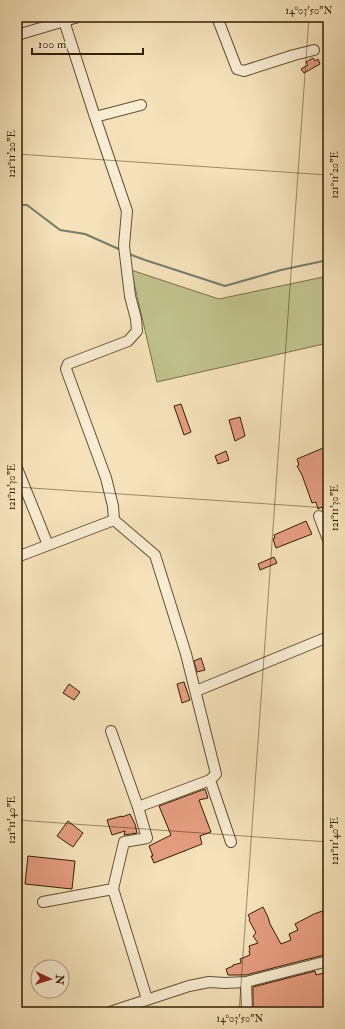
<svg xmlns="http://www.w3.org/2000/svg" width="345" height="1029" font-family="'IM FELL Double Pica',serif">
<style>
.green{fill:#c0c28d;stroke:#7a7048}
.lines{fill:none;stroke-linecap:round;stroke-linejoin:round}
.stream{stroke:#727d6c;stroke-width:2}
.building{fill:#e59d80;stroke:#331e02}
.minor-casing{stroke:#644f30;stroke-width:12}
.minor{stroke:#f8ecd2;stroke-width:10}
.ticks{fill:none;stroke:#331e02;stroke-width:1;stroke-opacity:0.45}
.neatline{fill:none;stroke:#331e02;stroke-width:1.5}
.ticks-label{font-size:10px;text-anchor:middle;fill:#331e02}
</style>
<rect width="100%" height="100%" fill="#f5e2ba"/>
<filter id="stains"><feTurbulence type="fractalNoise" baseFrequency=".005" numOctaves="4"/><feColorMatrix values="0 0 0 0 .2 0 0 0 0 .09 0 0 0 0 .02 0 0 0 .5 -.17"/></filter>
<radialGradient id="worn" r=".72"><stop offset=".6" stop-color="#630" stop-opacity="0"/><stop offset="1" stop-color="#630" stop-opacity=".3"/></radialGradient>
<!-- green -->
<path class="green" d="M 131,270 L 219,299 L 328,276 L 328,343 L 157,382 Z"/>
<g class="lines">
<!-- stream -->
<path class="stream" d="M 17,205 L 27,205 L 60,230 L 85,234 L 121,250
M 129,254 L 145,260 L 225,286 L 281,270 L 328,260"/>
</g>
<!-- building -->
<path class="building" d="M 313,58 L 315,61 L 318,59 L 320,64 L 304,73 L 301,69 L 308,65 L 306,62 Z
M 181,404 L 191,432 L 184,435 L 174,406 Z
M 240,417 L 245,436 L 235,441 L 229,420 Z
M 328,446 L 328,464 L 326,465 L 328,471 L 328,521 L 322,507 L 318,509 L 316,502 L 312,503 L 302,475 L 297,466 L 299,465 L 297,459 Z
M 226,451 L 229,460 L 218,464 L 215,456 Z
M 306,521 L 312,534 L 276,548 L 273,539 L 275,538 L 274,535 Z
M 274,557 L 277,563 L 260,570 L 258,564 Z
M 201,658 L 205,670 L 197,672 L 194,661 Z
M 184,682 L 190,700 L 182,703 L 177,684 Z
M 69,684 L 80,692 L 74,700 L 63,693 Z
M 205,789 L 208,798 L 199,800 L 211,832 L 200,836 L 202,844 L 154,863 L 151,856 L 153,856 L 149,846 L 171,835 L 159,806 Z
M 130,814 L 135,824 L 137,833 L 124,835 L 125,831 L 112,835 L 107,820 L 122,816 L 122,817 Z
M 68,821 L 83,833 L 73,847 L 57,836 Z
M 28,856 L 75,861 L 72,889 L 25,884 Z
M 263,907 L 268,917 L 270,924 L 281,944 L 291,940 L 289,934 L 298,930 L 295,924 L 314,914 L 328,909 L 328,954 L 246,975 L 228,975 L 226,969 L 233,966 L 233,965 L 241,963 L 241,962 L 240,959 L 250,955 L 249,951 L 250,950 L 249,946 L 258,943 L 253,936 L 256,933 L 249,920 L 250,919 L 248,915 Z
M 315,971 L 316,975 L 328,972 L 328,1012 L 300,1012 L 299,1007 L 287,1012 L 253,1012 L 253,987 Z"/>
<g class="lines">
<!-- minor casing -->
<g class="minor-casing">
<path id="minor" d="M 217,17 L 237,69 L 244,71 L 294,55 L 314,50
M 17,35 L 78,17
M 95,117 L 141,105
M 17,468 L 48,545
M 319,516 L 328,540
M 114,520 L 155,555 L 186,654 L 216,774 L 210,780 L 231,842
M 17,557 L 114,520 L 113,506 L 106,478 L 66,369 L 68,364 L 128,341 L 137,331 L 136,319 L 130,296 L 124,246 L 127,211 L 95,117 L 64,21
M 196,691 L 328,637
M 111,731 L 138,807 L 147,838 L 124,842 L 113,889 L 147,999
M 138,807 L 210,780
M 43,902 L 113,889
M 246,982 L 247,1012
M 110,1012 L 189,986 L 209,982 L 225,983 L 246,982 L 328,961"/>
</g>
<!-- minor -->
<use href="#minor" class="minor"/>
</g>
<!-- ticks -->
<path class="ticks" d="M 17,154 L 328,175M 17,487 L 328,508M 17,820 L 328,842M 239,1012 L 309,17"/>
<!-- margin -->
<rect width="345" height="1029" fill="none" stroke="#f5e2ba" stroke-width="44"/>
<!-- north arrow -->
<g transform="translate(50 979) rotate(94)"><circle r="19" fill="#f8ecd2" stroke="#a99a7f"/>
<path d="M0-3L7 15L0 10L-7 15Z" fill="#8f2418"/>
<text y="-6" font-size="11" font-weight="bold" text-anchor="middle" fill="#331e02">N</text>
</g>
<!-- scale -->
<path d="M32 48v6h111v-6" fill="none" stroke="#331e02" stroke-width="2"/>
<text x="38" y="48" font-size="12" fill="#331e02" stroke="#f8ecd2" stroke-width="3" paint-order="stroke">100 m</text>
<rect x="22" y="22" width="301" height="985" class="neatline"/>
<g class="ticks-label">
<text x="309" y="14">14°03'50"N</text>
<text transform="translate(11 154) rotate(-90)" y="4">121°11'20"E</text>
<text transform="translate(334 175) rotate(-90)" y="4">121°11'20"E</text>
<text transform="translate(11 487) rotate(-90)" y="4">121°11'30"E</text>
<text transform="translate(334 508) rotate(-90)" y="4">121°11'30"E</text>
<text transform="translate(11 820) rotate(-90)" y="4">121°11'40"E</text>
<text transform="translate(334 841) rotate(-90)" y="4">121°11'40"E</text>
<text x="240" y="1022">14°03'50"N</text>
</g>
<rect width="100%" height="100%" filter="url(#stains)"/>
<rect width="100%" height="100%" fill="url(#worn)"/>
</svg>
